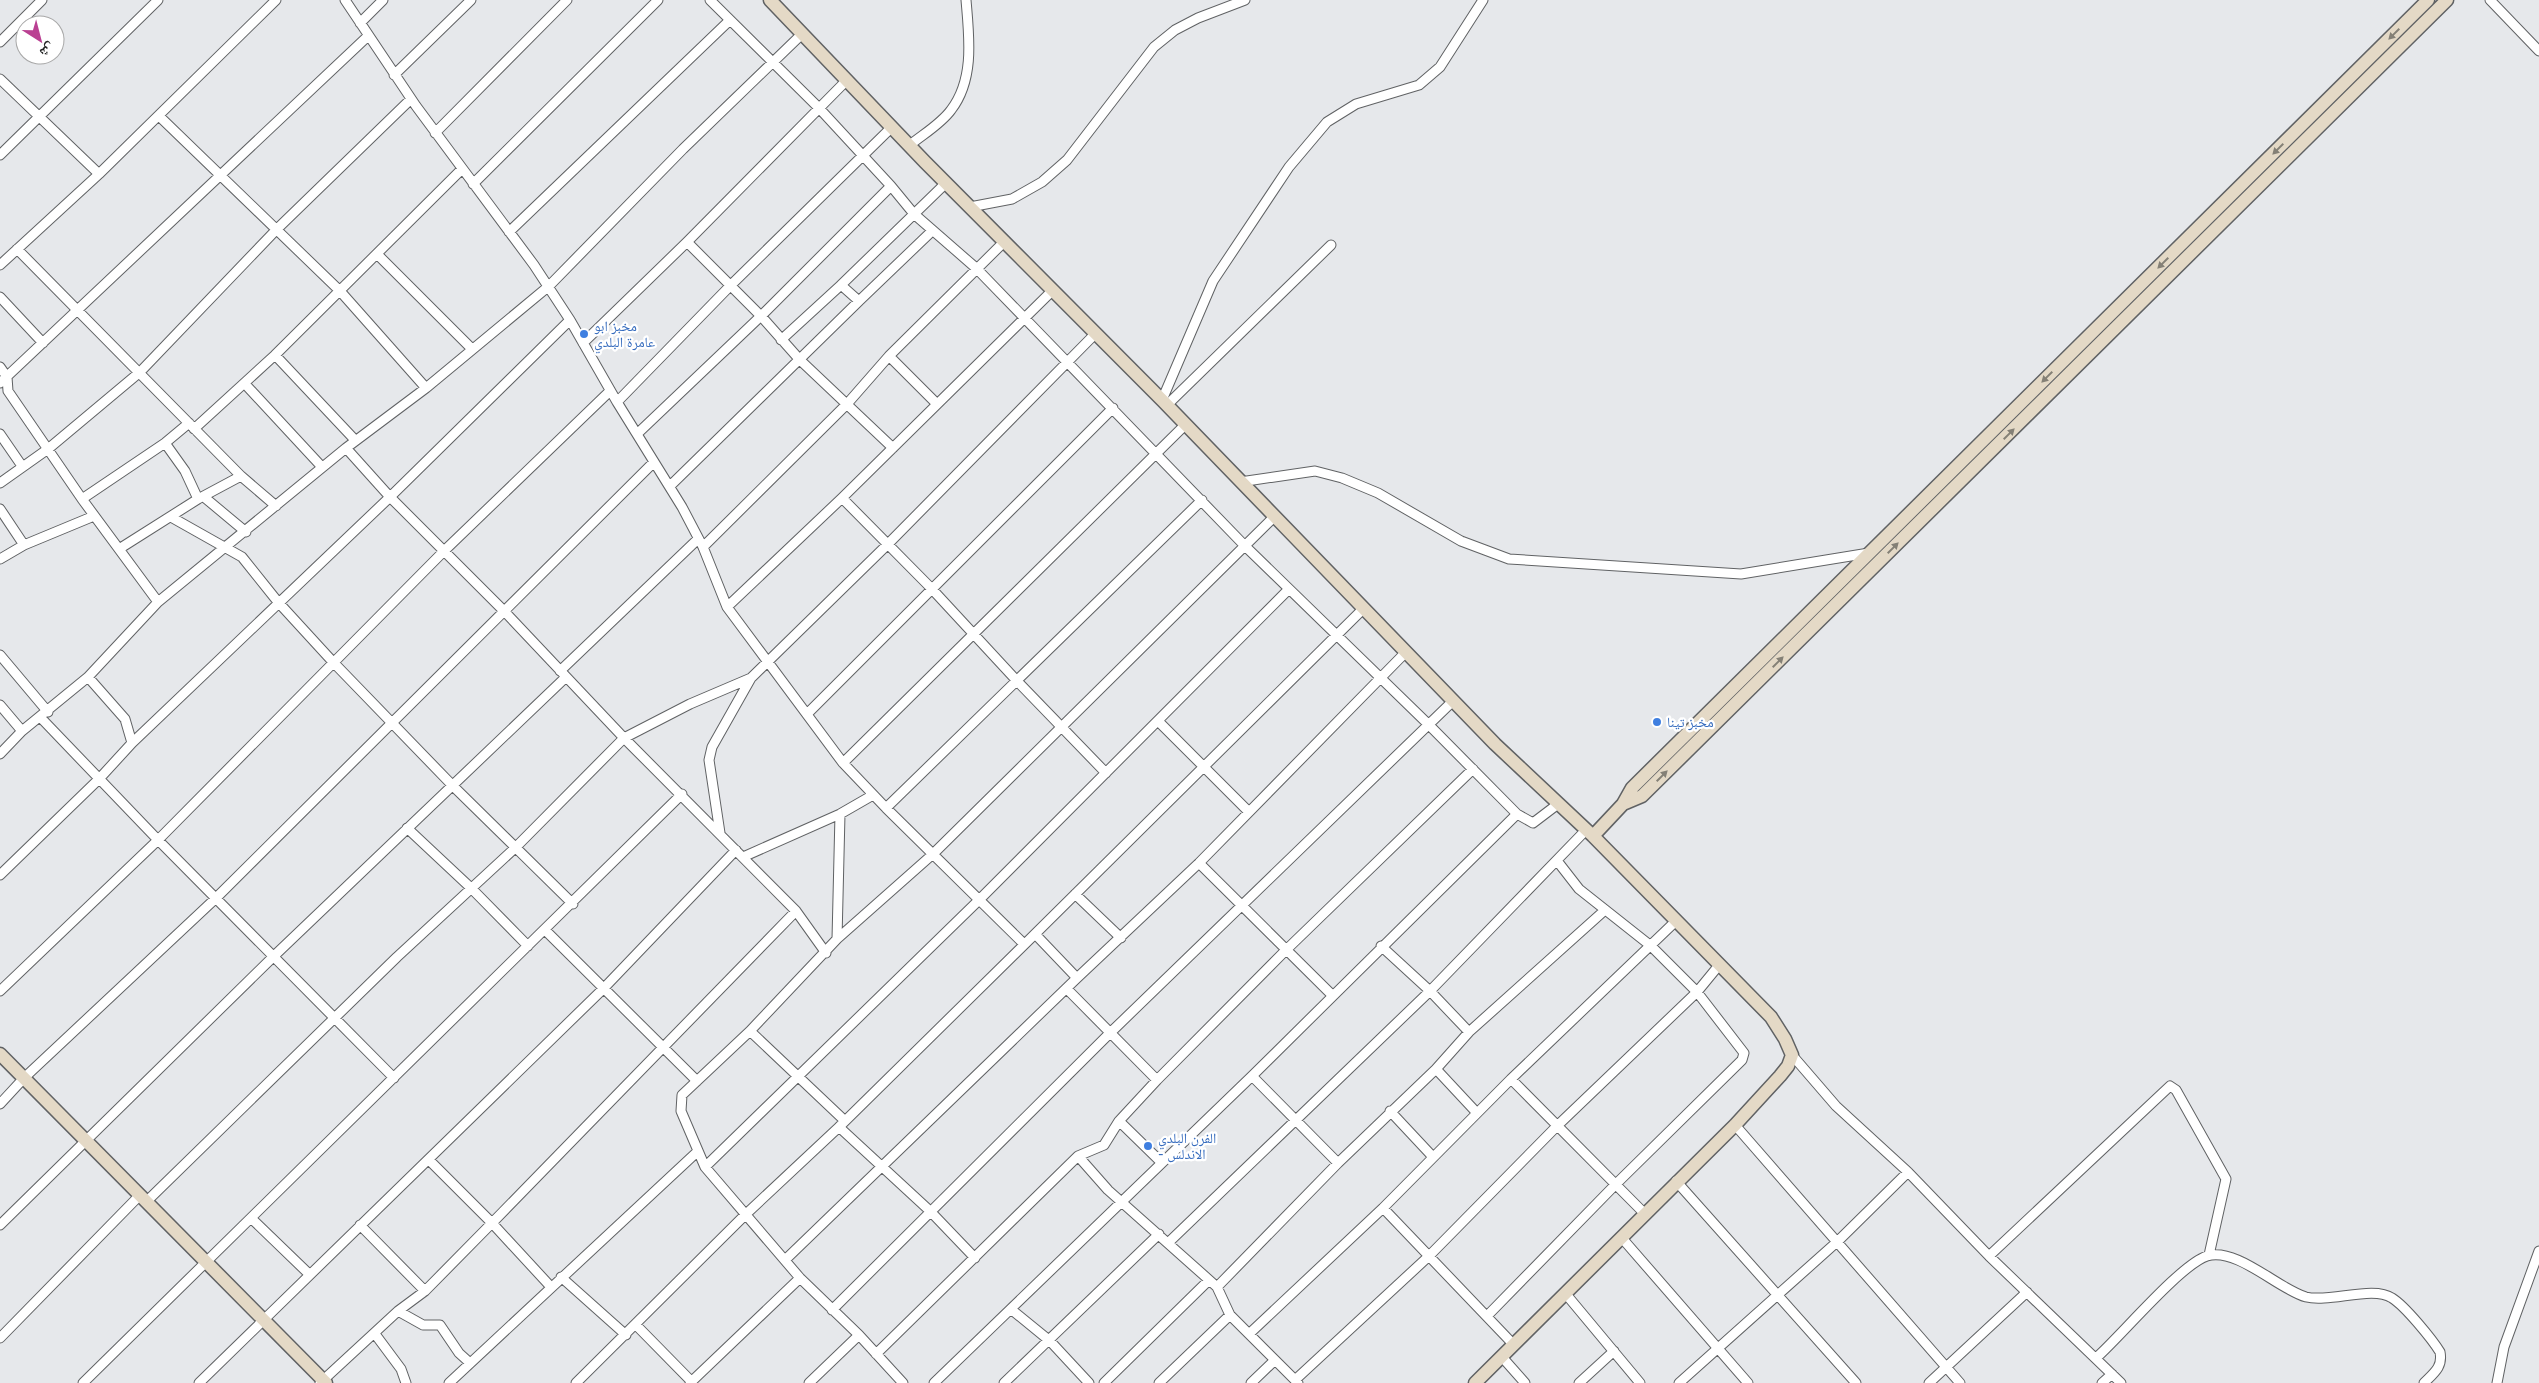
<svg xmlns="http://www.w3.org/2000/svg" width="2539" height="1383" font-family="'Fira Sans','Noto Naskh Arabic',sans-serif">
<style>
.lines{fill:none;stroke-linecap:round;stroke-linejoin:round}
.street-casing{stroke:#606264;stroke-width:11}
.secondary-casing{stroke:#606264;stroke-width:15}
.street{stroke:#fff;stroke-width:9}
.secondary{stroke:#e4d9c6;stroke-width:12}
.oneway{fill:#848076}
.shop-dot{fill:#3f7fe0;stroke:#fff;stroke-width:2}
.labels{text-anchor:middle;stroke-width:4.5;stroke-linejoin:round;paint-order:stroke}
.shop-label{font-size:14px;fill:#366cbe;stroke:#fff;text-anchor:start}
</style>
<rect width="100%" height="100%" fill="#e6e8eb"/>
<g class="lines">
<!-- street casing -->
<g class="street-casing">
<path id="street" d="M 345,0 L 416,106 L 534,265 L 570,320 L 617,402 L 682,507 L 703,547 L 727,607 L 843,763 L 886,808 L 1024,944
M 2490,0 L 2539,51
M 360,23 L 383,0
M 0,42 L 42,0
M 394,75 L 471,0
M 0,79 L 99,174
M 159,116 L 340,291 L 426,388
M 435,133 L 567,0
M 910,145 C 922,135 941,124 951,110 C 975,79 969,36 966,0
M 0,155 L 158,0
M 473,184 L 658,0
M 891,186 L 914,214 L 976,268 L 1246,547 L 1428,724 L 1517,814 L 1533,823 L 1558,804
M 970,207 L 1012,199 L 1042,182 L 1067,160 L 1154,47 L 1175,30 L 1198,18 L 1245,0
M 509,232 L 730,20
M 687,242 L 761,316 L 800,360 L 893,448
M 17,249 L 241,476 L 276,506
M 378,255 L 471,348
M 0,265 L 99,174 L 276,0
M 841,285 L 859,301 L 932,231
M 0,297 L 43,343
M 781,340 L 841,285 L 946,183
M 583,343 L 687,242 L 847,80
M 275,355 L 355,440
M 889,356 L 937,404
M 0,367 L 7,377 L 8,391 L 82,499 L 158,602
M 0,383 L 368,36
M 245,384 L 322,467
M 1162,400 L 1213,281 L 1289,167 L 1327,122 L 1356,104 L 1419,85 L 1440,67 L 1483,0
M 617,402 L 731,285 L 892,127
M 1167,405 L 1331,245
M 194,429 L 275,355 L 462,169
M 0,434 L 22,466
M 637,434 L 761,316 L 891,186 L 818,107 L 710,0
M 165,443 L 185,471 L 198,499
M 346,448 L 390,497 L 505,612 L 624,738 L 796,911 L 826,953
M 1240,482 L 1315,471 L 1342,478 L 1378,493 L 1461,541 L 1509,559 L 1741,574 L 1869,553
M 0,483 L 48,449 L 140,372 L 277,229 L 411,99
M 670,486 L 859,301
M 204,497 L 246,532
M 842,498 L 931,588 L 1018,682 L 1106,773
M 82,499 L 165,443 L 189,423
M 0,509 L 24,545
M 171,517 L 242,557 L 278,602 L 333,662 L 453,786 L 573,904
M 703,547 L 847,404 L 889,356 L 1005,241
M 119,549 L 198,499 L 241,476
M 0,559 L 24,545 L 94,516
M 727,607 L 842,498 L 1053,290
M 0,655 L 48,712
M 560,671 L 698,539
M 88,677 L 125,719 L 132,743
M 0,705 L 22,731
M 808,713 L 1113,408
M 41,718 L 158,840 L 394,1078
M 1159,722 L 1249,812
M 0,754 L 22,731 L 88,677 L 158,602 L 346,448 L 426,388 L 549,286 L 683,149 L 802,34
M 843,763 L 1185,425
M 886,808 L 1202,500
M 407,828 L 471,888 L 528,946
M 720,833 L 709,760 L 712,747 L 751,678
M 743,857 L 840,814 L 873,795
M 1199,863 L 1332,995
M 0,875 L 99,779 L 132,743 L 390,497 L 570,320
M 1075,894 L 1121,938
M 545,930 L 697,1081
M 1035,934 L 1077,978
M 837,939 L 840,814
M 1381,946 L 1430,991 L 1469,1032
M 1067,989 L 1157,1080
M 0,991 L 158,840 L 444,551 L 610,391
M 750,1031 L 844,1120
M 1792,1055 L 1836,1106 L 1908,1172 L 1989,1256 L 2121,1383
M 1436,1069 L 1477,1113
M 1252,1076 L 1338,1163
M 1511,1079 L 1644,1213
M 0,1104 L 24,1078 L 215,899 L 654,462
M 1390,1111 L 1433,1157
M 1119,1121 L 1161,1162
M 1735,1125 L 1960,1383
M 839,1127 L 930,1211 L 975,1258
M 1078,1156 L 1108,1190 L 1217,1287 L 1230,1315 L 1298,1383
M 429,1160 L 492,1223 L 796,911
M 705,1167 L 978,901 L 1289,589
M 1676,1181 L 1856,1383
M 146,1202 L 397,957 L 515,848 L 624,738 L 690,704 L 751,678 L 888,544 L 1096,333
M 1383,1208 L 1513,1344
M 252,1219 L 309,1274
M 0,1225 L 274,956 L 566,677
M 360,1225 L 425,1291
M 1621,1237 L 1748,1383
M 1169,1242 L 1430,991 L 1586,830
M 1989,1256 L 2170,1086 L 2176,1090 L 2226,1179 L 2209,1255
M 785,1260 L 1077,978 L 1199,863 L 1405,653
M 561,1277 L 626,1335
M 1217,1287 L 1338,1163 L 1436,1069 L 1469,1032 L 1605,910
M 1565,1293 L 1640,1383
M 832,1310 L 1110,1033 L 1453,701
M 1012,1310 L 1050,1341 L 1089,1383
M 398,1311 L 423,1325 L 440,1325 L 459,1353 L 470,1363
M 1487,1316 L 1616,1184 L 1742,1060 L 1744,1053 L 1697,992 L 1651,946 L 1579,889 L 1558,862
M 636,1325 L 692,1382
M 375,1334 L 401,1369 L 406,1383
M 1249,1334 L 1383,1208 L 1511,1079 L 1677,920
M 0,1338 L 140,1195
M 876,1354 L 1078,1156 L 1104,1145 L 1119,1121 L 1157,1080 L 1285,951 L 1473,769
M 1502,1357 L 1525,1383
M 2096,1358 C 2121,1336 2180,1265 2207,1256 C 2237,1247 2278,1289 2306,1297 C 2330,1303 2373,1285 2392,1298 C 2405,1306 2432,1339 2440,1352 C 2443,1367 2434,1373 2424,1383
M 1295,1380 L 1429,1256 L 1557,1126 L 1697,992 L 1720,964
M 83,1383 L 682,794
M 199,1383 L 603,989 L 736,850
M 320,1383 L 398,1311 L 425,1291 L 492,1223 L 551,1287
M 449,1383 L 697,1152
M 576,1383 L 745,1215 L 839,1127 L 1035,934 L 1363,609
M 690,1383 L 800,1278
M 809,1383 L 859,1335
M 903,1383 L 859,1335 L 800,1278 L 705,1167 L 681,1111 L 682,1095 L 750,1031 L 837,939 L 933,854 L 1274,517
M 934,1383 L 1252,1076 L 1517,814
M 1004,1383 L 1159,1234
M 1104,1383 L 1209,1280
M 1159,1383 L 1230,1315
M 1251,1383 L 1275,1360
M 1579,1383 L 1614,1351
M 1679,1383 L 1838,1241 L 1908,1172
M 1929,1383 L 2027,1292
M 2102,1383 L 2112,1374
M 2497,1383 L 2504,1347 L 2539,1251"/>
</g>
<!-- secondary casing -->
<g class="secondary-casing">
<path id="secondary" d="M 770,0 L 925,162 L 1162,400 L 1495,744 L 1593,836
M 1623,804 L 1642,796 L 2447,0
M 0,1054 L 326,1383
M 1475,1383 L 1735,1125 L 1780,1076 L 1788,1066 L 1792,1055 L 1785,1039 L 1771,1017 L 1593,836 L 1623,804 L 1632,788 L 2428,0"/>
</g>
<!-- street -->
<use href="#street" class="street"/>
<!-- secondary -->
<use href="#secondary" class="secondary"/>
</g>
<!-- one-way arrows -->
<defs><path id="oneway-solid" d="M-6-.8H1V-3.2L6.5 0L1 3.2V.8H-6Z" transform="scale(1.25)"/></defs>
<g class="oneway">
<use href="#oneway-solid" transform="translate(2394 34) rotate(135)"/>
<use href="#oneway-solid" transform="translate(2278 149) rotate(135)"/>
<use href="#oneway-solid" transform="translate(2163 263) rotate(135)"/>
<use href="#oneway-solid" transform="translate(2047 377) rotate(135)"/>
<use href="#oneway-solid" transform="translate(2009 434) rotate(-45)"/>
<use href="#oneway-solid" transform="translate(1893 548) rotate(-45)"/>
<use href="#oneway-solid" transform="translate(1778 662) rotate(-45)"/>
<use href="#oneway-solid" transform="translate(1662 776) rotate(-45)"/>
</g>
<!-- markers -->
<g class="shop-dot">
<circle cx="584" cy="334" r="5"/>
<circle cx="1657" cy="722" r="5"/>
<circle cx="1148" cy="1146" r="5"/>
</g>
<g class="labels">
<!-- shop labels -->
<g class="shop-label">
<text x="594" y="331">مخبز ابو<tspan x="594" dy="16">عامرة البلدي</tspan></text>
<text x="1667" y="727">مخبز تينا</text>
<text x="1158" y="1143">الفرن البلدي<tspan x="1158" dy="16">- الاندلس</tspan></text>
</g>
</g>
<!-- north arrow -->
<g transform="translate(40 40) rotate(144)"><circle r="24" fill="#ffffff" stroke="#a8a8a8"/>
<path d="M0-4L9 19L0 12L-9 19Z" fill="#ba4092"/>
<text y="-8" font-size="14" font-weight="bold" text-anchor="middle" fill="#252626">ش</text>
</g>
</svg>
